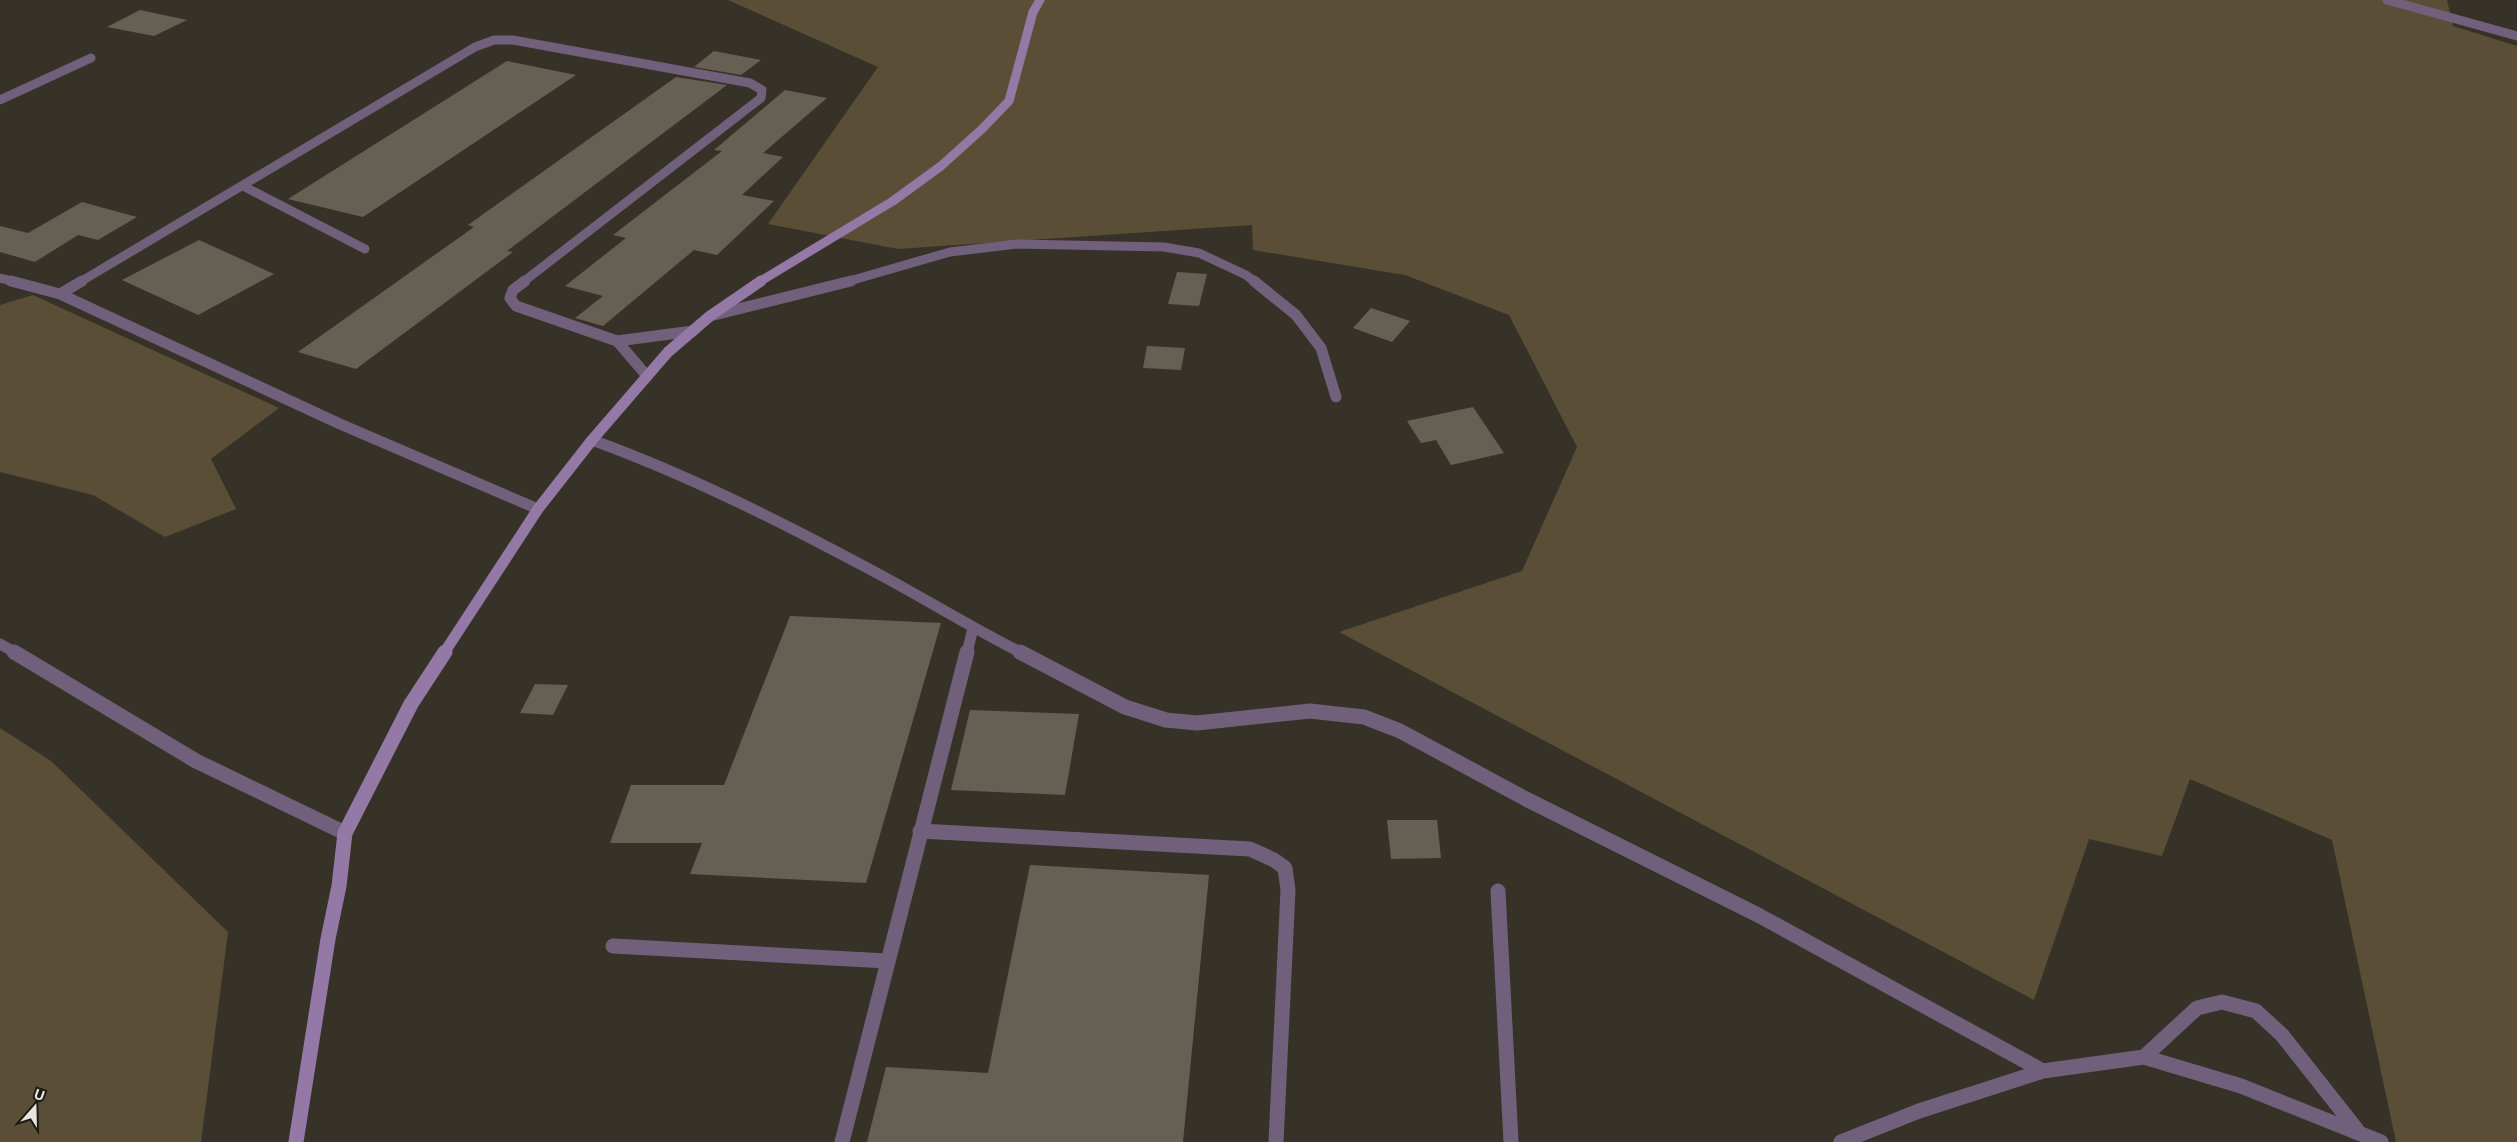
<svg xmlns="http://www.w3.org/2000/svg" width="2517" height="1142" font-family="'Open Sans',sans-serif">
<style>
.green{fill:#5a4f36}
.building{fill:#666054}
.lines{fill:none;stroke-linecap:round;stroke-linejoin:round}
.lane-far2{stroke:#71607c;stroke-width:9}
.lane-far1{stroke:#71607c;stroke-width:11}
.lane{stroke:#71607c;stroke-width:15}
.secondary-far2{stroke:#9478a5;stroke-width:9}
.secondary-far1{stroke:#9478a5;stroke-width:11}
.secondary{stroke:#9478a5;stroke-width:15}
</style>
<rect width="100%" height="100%" fill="#373227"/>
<!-- green -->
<path class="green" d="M 728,0 L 2447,0 L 2453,26 L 2517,46 L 2517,1142 L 2396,1142 L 2332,840 L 2190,779 L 2162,856 L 2089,839 L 2034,1000 L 1339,632 L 1522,571 L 1577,447 L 1509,315 L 1405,275 L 1253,250 L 1252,225 L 898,249 L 768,224 L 878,67 Z
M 33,295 L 279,408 L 211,459 L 236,509 L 165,537 L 93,495 L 0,472 L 0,305 Z
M 0,728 L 51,761 L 228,932 L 201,1142 L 0,1142 Z"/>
<!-- building -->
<path class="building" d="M 140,10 L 187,20 L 154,36 L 107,27 Z
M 714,51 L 761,60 L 741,75 L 694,67 Z
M 507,61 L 576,75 L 363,217 L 288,199 Z
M 676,77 L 727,85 L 507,251 L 513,252 L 356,369 L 298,352 L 474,227 L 468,225 Z
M 785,90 L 827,98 L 763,153 L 783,157 L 742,195 L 774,201 L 717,255 L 694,250 L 603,326 L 575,318 L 603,296 L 565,286 L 626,238 L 613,235 L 722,151 L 714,150 Z
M 82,202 L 137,217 L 98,240 L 78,235 L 35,262 L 0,252 L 0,226 L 28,233 Z
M 199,240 L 274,274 L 198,315 L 122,280 Z
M 1177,272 L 1207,274 L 1199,306 L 1168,304 Z
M 1371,308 L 1410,321 L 1392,342 L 1353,328 Z
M 1147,346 L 1185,348 L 1181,370 L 1143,368 Z
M 1473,407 L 1504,453 L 1451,465 L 1436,440 L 1421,443 L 1407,421 Z
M 790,616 L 941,623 L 866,883 L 690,874 L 702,843 L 610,843 L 631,785 L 724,785 Z
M 535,684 L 568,685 L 553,715 L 520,713 Z
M 970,710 L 1079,714 L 1065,795 L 951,790 Z
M 1387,820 L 1437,820 L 1441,858 L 1391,859 Z
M 1030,865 L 1209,875 L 1183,1142 L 867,1142 L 886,1067 L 988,1073 Z"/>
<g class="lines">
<!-- lane-far2 -->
<path class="lane-far2" d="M 2387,0 L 2517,36
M 0,100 L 91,58
M 243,186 L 365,249
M 0,278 L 16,282
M 80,282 L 475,47 L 494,40 L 513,40 L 750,83 L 762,90 L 761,98 L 523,282
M 846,282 L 950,252 L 1017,244 L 1164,247 L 1199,253 L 1246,275 L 1255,282"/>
<!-- lane-far1 -->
<path class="lane-far1" d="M 11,281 L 60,294 L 340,424 L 538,509
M 525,281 L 513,290 L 510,298 L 516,306 L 617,341 L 693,331
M 1254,281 L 1296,315 L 1321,348 L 1336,397
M 60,294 L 82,281
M 710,316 L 851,281
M 617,341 L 647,376
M 592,440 C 694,477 791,527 886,578 C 932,603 976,630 1022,653
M 0,644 L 16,653
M 967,653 L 973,628"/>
<!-- lane -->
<path class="lane" d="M 14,652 L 196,761 L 345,833
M 1020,652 L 1125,707 L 1166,720 L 1197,723 L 1310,711 L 1364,717 L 1400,731 L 1526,799 L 1760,916 L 2043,1071
M 920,831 L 1250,849 L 1274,860 L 1285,868 L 1288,890 L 1276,1142
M 1498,891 L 1511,1142
M 613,946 L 887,961
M 2144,1057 L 2197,1008 L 2222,1002 L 2256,1011 L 2282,1035 L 2357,1130
M 842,1142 L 967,652
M 1841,1142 L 1919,1111 L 2043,1071 L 2144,1057 L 2241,1086 L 2381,1142"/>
<!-- secondary-far2 -->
<path class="secondary-far2" d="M 759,282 L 893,201 L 941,166 L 982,129 L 1009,101 L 1033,12 L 1040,0"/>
<!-- secondary-far1 -->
<path class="secondary-far1" d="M 444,653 L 538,509 L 592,440 L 668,352 L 710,316 L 761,281"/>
<!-- secondary -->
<path class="secondary" d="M 296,1142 L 328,939 L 339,886 L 345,833 L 411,704 L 445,652"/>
</g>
<!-- north arrow -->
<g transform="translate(35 1107) rotate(20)" stroke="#1c1a15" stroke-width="4" paint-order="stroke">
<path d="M0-4L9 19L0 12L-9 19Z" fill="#e8e5de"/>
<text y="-8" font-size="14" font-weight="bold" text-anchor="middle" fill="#e8e5de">U</text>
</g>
</svg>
